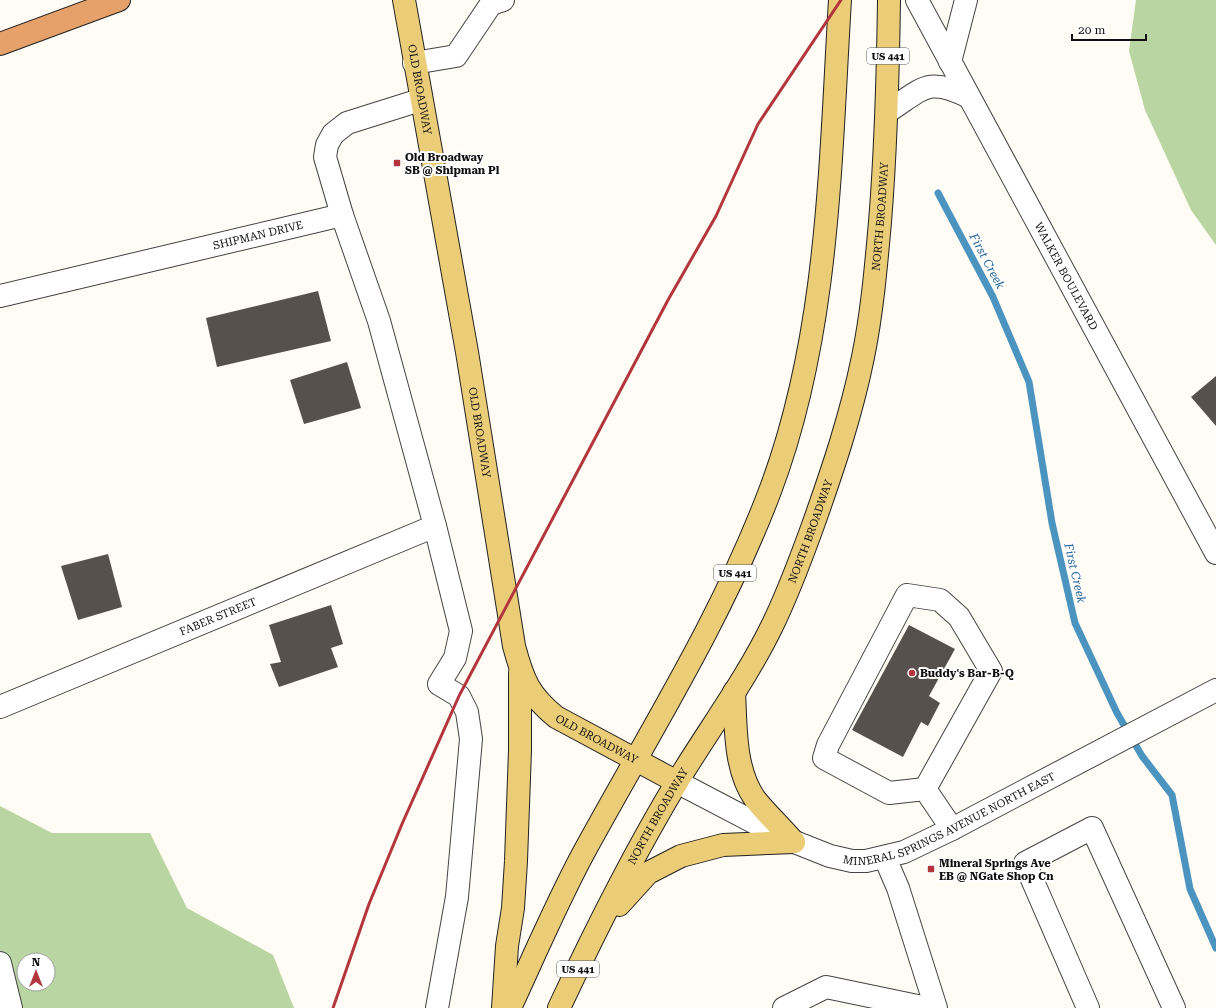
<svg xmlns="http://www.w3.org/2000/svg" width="1216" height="1008" font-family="'Roboto Serif',serif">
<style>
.forest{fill:#b9d5a1;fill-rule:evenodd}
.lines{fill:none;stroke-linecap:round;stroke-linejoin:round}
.stream{stroke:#4b94c0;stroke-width:7}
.building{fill:#57514d}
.minor-casing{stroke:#434343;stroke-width:24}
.major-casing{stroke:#212121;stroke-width:24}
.highway-casing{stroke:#212121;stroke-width:24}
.minor{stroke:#fff;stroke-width:22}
.major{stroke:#ebcc77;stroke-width:22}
.highway{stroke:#e6a06a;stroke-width:22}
.rail{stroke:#b3353d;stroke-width:3}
.poi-dot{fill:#b3353d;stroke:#fff;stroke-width:1.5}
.labels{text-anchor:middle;stroke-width:4;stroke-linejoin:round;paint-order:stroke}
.shield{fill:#fff;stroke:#585858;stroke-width:1}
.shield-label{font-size:10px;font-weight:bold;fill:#101010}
.street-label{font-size:11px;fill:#101010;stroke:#fff}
.poi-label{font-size:11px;font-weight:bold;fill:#101010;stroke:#fff;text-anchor:start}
.water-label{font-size:12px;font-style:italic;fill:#256696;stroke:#fff}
</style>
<rect width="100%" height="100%" fill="#fefcf4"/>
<!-- forest -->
<path class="forest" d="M 1136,0 L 1216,0 L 1216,245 L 1191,210 L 1145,110 L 1129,51 Z
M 0,806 L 52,833 L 150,833 L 187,908 L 273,955 L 294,1008 L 0,1008 ZM 24,960 L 48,960 L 48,984 L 24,984 Z"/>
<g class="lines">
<!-- stream -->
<path class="stream" d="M 938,193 L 993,297 L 1029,382 L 1052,523 L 1075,623 L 1117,713 L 1142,756 L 1172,795 L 1190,889 L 1216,948"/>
</g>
<!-- building -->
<path class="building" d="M 318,291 L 331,341 L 217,367 L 206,318 Z
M 347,362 L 361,408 L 304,424 L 290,380 Z
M 1216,376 L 1216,426 L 1191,397 Z
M 108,554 L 122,607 L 78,620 L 61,566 Z
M 331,605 L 343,644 L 331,648 L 338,667 L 279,687 L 270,664 L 281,662 L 269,625 Z
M 909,625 L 955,649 L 929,696 L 940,703 L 928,726 L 921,722 L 903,757 L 852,730 Z"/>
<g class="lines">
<!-- minor casing -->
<g class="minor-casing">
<g id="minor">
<path id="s1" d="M 917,0 L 1216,553"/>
<path d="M 950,62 L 966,0"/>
<path d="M 414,63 L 456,56 L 491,4 L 503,0"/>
<path d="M 887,112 C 923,89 927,76 969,97"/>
<path d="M 342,215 L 379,321 L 435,526 L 461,631 L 455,658 L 439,684 L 459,696 L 467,712 L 471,739 L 457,897 L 437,1008"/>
<path id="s2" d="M 0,296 L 342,215 L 325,157 L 327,145 L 333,134 L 347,123 L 420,100"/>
<path d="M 907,595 L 940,600 L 959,617 L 991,671 L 925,789 L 889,793 L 824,758 L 828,745 Z"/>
<path id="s3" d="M 0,707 L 435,526"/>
<path id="s4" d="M 677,782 L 782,837 L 830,856 L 852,861 L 866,861 L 904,852 L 952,829 L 1216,690"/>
<path d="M 925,789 L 952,829"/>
<path d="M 885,858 L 898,888 L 936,1008"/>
<path d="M 0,963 L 11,1008"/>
<path d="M 784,1008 L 826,987 L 927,1008"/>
<path d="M 1088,1008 L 1025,863 L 1092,828 L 1174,1008"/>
</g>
</g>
<!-- major casing -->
<g class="major-casing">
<g id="major">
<path id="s5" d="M 404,0 L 467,352 L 514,646 C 523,680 529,695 556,717 L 677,782"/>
<path d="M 734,692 C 736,727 734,769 755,799 C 767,814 782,828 794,842"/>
<path d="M 619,905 L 648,873 L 681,856 L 723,845 L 794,842"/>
<path d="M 503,1008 L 507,946 L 513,908 L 516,861 L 520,750 L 520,673"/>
<path d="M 510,1008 C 534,956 557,902 584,852 C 649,733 722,618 770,491 C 829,335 830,164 840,0"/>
<path id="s6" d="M 559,1008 C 595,931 633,855 677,782 C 709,729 746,680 773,624 C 788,593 800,561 812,528 C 832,472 851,416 863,357 C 872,313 876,267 880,222 C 886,148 888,74 889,0"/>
</g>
</g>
<!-- highway casing -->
<g class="highway-casing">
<path id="highway" d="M 0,44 L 119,0"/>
</g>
<!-- minor -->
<use href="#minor" class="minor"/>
<!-- major -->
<use href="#major" class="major"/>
<!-- highway -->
<use href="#highway" class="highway"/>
<!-- rail -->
<path class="rail" d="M 333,1008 L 369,904 L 402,824 L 459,696 L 668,300 L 716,216 L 758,124 L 841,0"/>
</g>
<!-- markers -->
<g class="poi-dot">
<rect x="393" y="159" width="8" height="8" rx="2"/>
<circle cx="912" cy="673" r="4"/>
<rect x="927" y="865" width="8" height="8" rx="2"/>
</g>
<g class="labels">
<!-- shield labels -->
<g class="shield">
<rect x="867" y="48" width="42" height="16" rx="3"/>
<rect x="714" y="565" width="42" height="16" rx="3"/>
<rect x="557" y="961" width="42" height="16" rx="3"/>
</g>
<g class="shield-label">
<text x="888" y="60">US 441</text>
<text x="735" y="577">US 441</text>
<text x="578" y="973">US 441</text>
</g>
<!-- street labels -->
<g class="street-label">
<text dy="4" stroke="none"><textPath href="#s5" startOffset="91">OLD BROADWAY</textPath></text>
<text dy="4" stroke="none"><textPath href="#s6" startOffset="864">NORTH BROADWAY</textPath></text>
<text dy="4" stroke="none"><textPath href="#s2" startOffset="265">SHIPMAN DRIVE</textPath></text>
<text dy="4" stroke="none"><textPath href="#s1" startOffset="314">WALKER BOULEVARD</textPath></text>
<text dy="4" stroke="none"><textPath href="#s5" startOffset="439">OLD BROADWAY</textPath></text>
<text dy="4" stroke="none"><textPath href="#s6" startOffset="540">NORTH BROADWAY</textPath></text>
<text dy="4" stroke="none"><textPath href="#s3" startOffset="236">FABER STREET</textPath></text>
<text dy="4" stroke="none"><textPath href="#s5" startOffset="786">OLD BROADWAY</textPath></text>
<text dy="4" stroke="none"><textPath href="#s6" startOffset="216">NORTH BROADWAY</textPath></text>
<text dy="4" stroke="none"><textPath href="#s4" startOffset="299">MINERAL SPRINGS AVENUE NORTH EAST</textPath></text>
</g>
<!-- poi labels -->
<g class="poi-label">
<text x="405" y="161">Old Broadway<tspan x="405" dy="13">SB @ Shipman Pl</tspan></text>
<text x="920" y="677">Buddy's Bar-B-Q</text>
<text x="939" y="867">Mineral Springs Ave<tspan x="939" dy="13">EB @ NGate Shop Cn</tspan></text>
</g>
<!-- water labels -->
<g class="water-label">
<text transform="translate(987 261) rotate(62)" y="4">First Creek</text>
<text transform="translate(1075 573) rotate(77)" y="4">First Creek</text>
</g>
</g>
<!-- north arrow -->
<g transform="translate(36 972)"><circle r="19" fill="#ffffff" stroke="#9f9f9f"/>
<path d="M0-3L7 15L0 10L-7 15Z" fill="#b3353d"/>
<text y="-6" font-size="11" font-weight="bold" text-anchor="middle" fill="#101010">N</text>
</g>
<!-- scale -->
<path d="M1072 34v6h74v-6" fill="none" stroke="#101010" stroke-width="2"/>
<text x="1078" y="34" font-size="12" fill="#101010" stroke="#ffffff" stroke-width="3" paint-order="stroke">20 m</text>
</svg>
